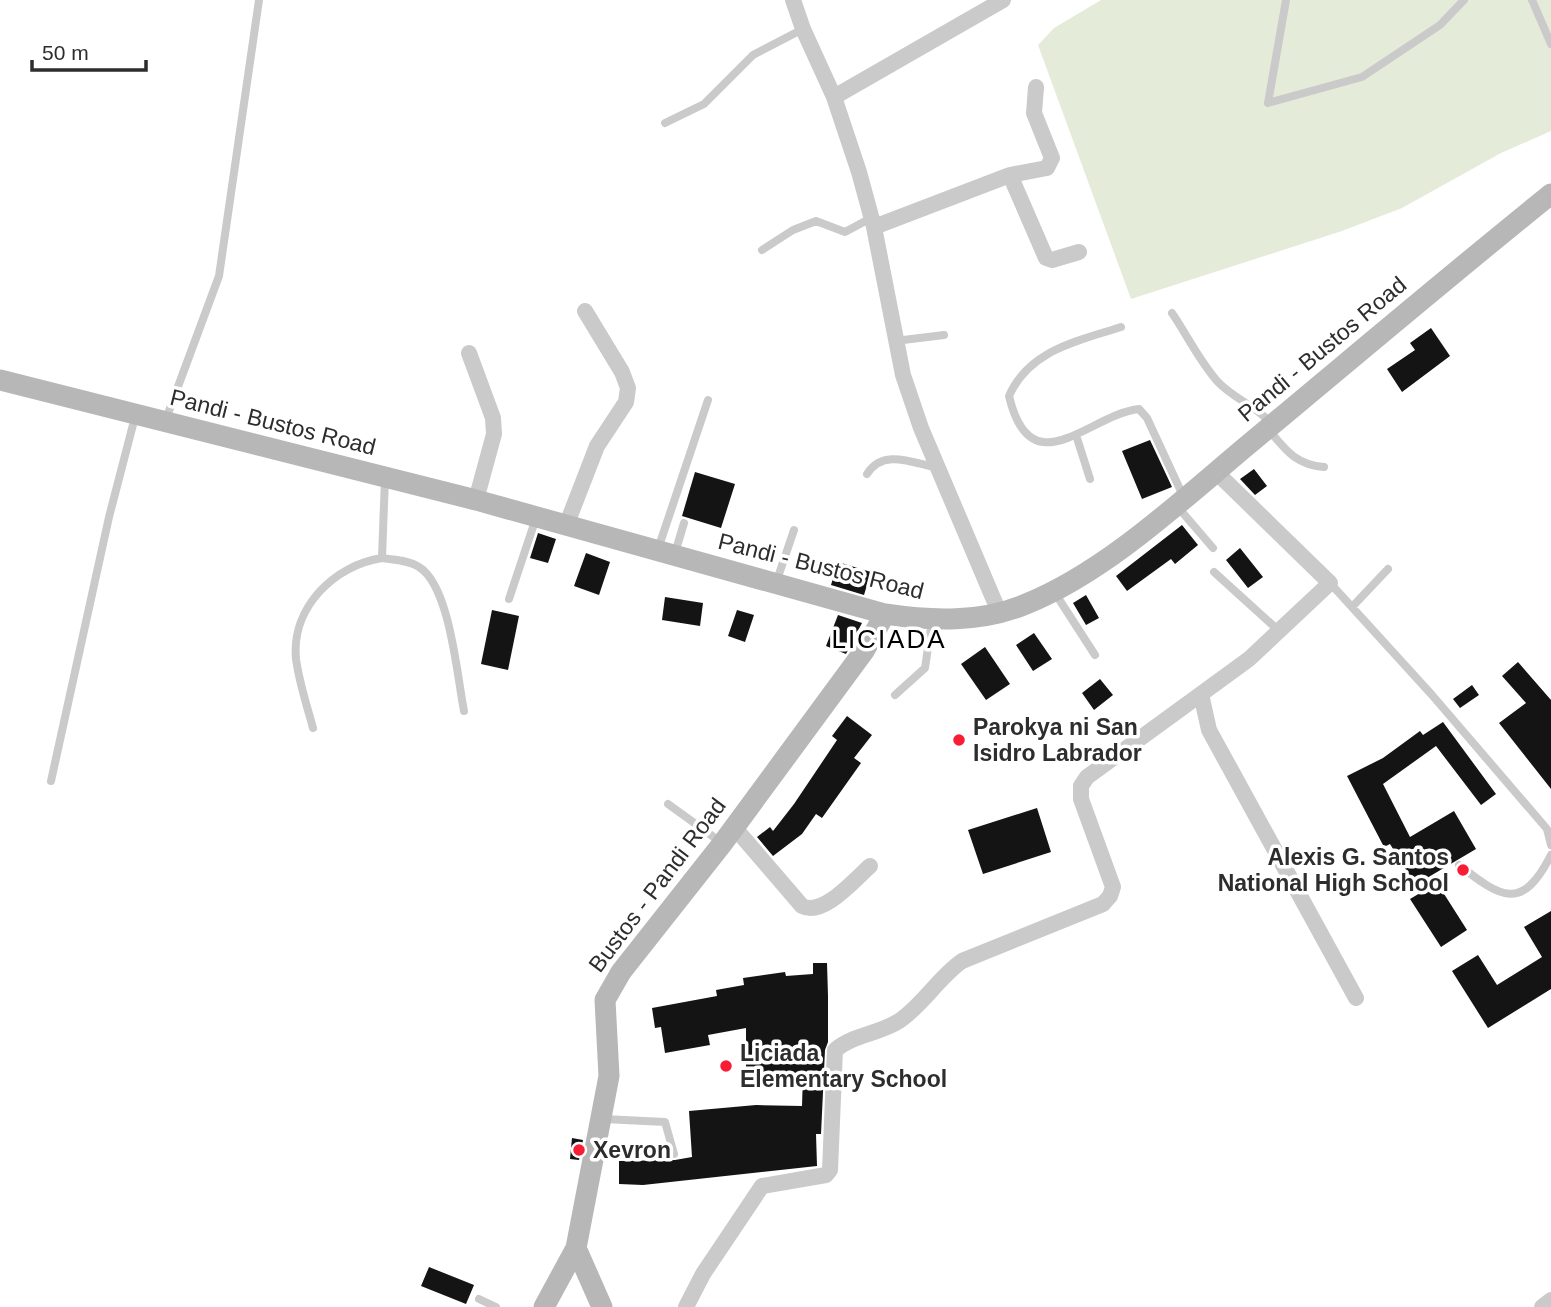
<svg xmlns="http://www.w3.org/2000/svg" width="1551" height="1307" font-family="Helvetica,sans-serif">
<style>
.green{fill:#e4ecd9}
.building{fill:#141414}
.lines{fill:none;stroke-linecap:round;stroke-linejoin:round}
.lane{stroke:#cacaca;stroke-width:8}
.street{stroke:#cacaca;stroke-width:16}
.secondary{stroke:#b7b7b7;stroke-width:21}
.poi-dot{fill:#f61d34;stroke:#fff;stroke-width:2.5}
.labels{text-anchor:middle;stroke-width:7;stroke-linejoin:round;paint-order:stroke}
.street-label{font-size:23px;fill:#2d2d2d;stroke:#fff}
.poi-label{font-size:23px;font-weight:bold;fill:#2d2d2d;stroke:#fff;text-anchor:start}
.quarter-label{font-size:26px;letter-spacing:2px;fill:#000;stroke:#fff}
</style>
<rect width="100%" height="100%" fill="#fff"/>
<!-- green -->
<path class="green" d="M 1101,0 L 1551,0 L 1551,131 L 1501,153 L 1402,208 L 1342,231 L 1131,299 L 1038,45 L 1054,28 Z"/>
<!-- building -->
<path class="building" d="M 1431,328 L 1450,356 L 1402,392 L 1387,369 L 1415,350 L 1410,343 Z
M 1150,440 L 1172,487 L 1142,499 L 1122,451 Z
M 1254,469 L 1267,486 L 1255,495 L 1240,479 Z
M 695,472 L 735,484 L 721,528 L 682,516 Z
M 1182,525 L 1198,545 L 1175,564 L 1171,559 L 1127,591 L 1116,576 Z
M 538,533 L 556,539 L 548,563 L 530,558 Z
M 1240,548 L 1263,577 L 1248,588 L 1226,560 Z
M 586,553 L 610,562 L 599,595 L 574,586 Z
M 838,562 L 871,572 L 864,595 L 831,585 Z
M 1086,595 L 1099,618 L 1086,625 L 1073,603 Z
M 665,597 L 703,603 L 700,626 L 662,620 Z
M 492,610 L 519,616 L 508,670 L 481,664 Z
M 737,610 L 754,615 L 745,642 L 728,636 Z
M 838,615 L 862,623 L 846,654 L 826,646 Z
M 1034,633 L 1052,659 L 1033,671 L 1016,645 Z
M 985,647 L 1010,684 L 986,700 L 961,664 Z
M 1518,662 L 1551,700 L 1551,789 L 1499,723 L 1526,703 L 1502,676 Z
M 1100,679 L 1113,695 L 1094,710 L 1082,693 Z
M 1472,685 L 1479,695 L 1460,708 L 1453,699 Z
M 847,716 L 872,735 L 854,758 L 861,763 L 822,818 L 816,814 L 802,834 L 773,856 L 757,837 L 770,827 L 773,831 L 794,804 L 837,740 L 832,736 Z
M 1443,722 L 1496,794 L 1481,805 L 1436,746 L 1383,784 L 1410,837 L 1454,811 L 1476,849 L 1432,875 L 1467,930 L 1441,947 L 1410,899 L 1420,893 L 1390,844 L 1384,847 L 1347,776 L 1383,758 L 1420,731 L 1423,735 Z
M 1037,808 L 1051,852 L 983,874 L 968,830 Z
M 1551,911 L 1551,989 L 1488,1028 L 1452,971 L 1478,955 L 1497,985 L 1542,957 L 1524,927 Z
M 813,963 L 827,963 L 828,996 L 828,1042 L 825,1050 L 821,1134 L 816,1134 L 817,1166 L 643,1185 L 619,1184 L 619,1161 L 675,1160 L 692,1157 L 689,1111 L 756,1105 L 802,1106 L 803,1074 L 746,1074 L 746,1028 L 708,1035 L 710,1045 L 665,1053 L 661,1027 L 655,1028 L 652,1008 L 717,996 L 716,990 L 744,985 L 743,978 L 785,972 L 786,976 L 813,974 Z
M 572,1138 L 583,1140 L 579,1160 L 570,1159 Z
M 429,1267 L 474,1285 L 466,1304 L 421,1286 Z"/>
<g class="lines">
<!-- lane -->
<path class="lane" d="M 1286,0 L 1268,103 L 1362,77 L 1440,25 L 1464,0
M 1532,0 L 1551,44
M 665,123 L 704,104 L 753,55 L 803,29
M 762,250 L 793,230 L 816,221 L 845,232 L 871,218
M 1172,313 C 1187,335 1200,362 1218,382 C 1234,399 1255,405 1271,423
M 1121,327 C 1078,341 1029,350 1009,396 C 1031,489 1090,414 1139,409 L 1147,418 L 1184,498
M 895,341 L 944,335
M 166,419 L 219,276 L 259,0
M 1268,429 C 1285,449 1295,465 1324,467
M 1076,435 L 1090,479
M 867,474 C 883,448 913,463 938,468
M 385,478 L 382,558 C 394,560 409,560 419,567 C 450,586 457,676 464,711
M 1176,505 L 1213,548
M 658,549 L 708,400
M 675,553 L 684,523
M 1214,572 L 1278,630
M 776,583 L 794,530
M 1330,583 L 1432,695 L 1547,829 L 1551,845
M 1055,593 L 1095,655
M 509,599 L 536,518
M 1352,607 L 1388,569
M 895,695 L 925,668 L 932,621
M 313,728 C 307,706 299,682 296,659 C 291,607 335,565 382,558
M 51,781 L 109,517 L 135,417
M 668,804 L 722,843
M 1459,865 C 1501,898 1522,912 1551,855
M 604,1119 L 665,1122 L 674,1154
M 479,1299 L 496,1307"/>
<!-- street -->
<path class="street" d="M 793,0 L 803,29 L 834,97 L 859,172 L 874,227 L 903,375 L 921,428 L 999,612
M 834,97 L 1003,0
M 1010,175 L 1047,168 L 1052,158 L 1034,113 L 1036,87
M 874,227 L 1010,175 L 1046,258 L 1052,260 L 1079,252
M 469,353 L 493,418 L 494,434 L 476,500
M 1216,472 L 1330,583 L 1249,659 L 1201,694 L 1209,730 L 1356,998
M 566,526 L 597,446 L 626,402 L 628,388 L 622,372 L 585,311
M 734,827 L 802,906 C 823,917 854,880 870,866
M 686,1307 L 703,1274 L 762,1186 L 826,1175 L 830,1170 L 835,1050 C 854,1034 879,1034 899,1021 C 923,1005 938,978 962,961 L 1103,904 L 1110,896 L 1113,887 L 1081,799 L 1081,786 L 1087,777 L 1201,694
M 1542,1307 L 1551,1300"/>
<!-- secondary -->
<path class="secondary" d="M 0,380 L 476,500 L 885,614 C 932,621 981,623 1026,604 C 1106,572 1183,499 1249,444 C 1349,361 1449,276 1551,194
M 544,1307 L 576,1248
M 602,1307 L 576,1248 L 609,1076 L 605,1000 L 621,972 L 722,844 L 864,651 L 885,614"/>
</g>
<!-- markers -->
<g class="poi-dot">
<circle cx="959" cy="740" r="7"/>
<circle cx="1463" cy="870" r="7"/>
<circle cx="726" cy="1066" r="7"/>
<circle cx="579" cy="1150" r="7"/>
</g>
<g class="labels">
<!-- street labels -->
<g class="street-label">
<text transform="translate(1322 349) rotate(-40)" y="8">Pandi - Bustos Road</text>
<text transform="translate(273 422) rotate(14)" y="8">Pandi - Bustos Road</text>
<text transform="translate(821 566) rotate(14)" y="8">Pandi - Bustos Road</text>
<text transform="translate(657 885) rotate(-53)" y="8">Bustos - Pandi Road</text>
</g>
<!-- poi labels -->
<g class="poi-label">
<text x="973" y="735">Parokya ni San<tspan x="973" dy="26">Isidro Labrador</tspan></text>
<text x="1449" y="865" text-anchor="end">Alexis G. Santos<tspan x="1449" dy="26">National High School</tspan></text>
<text x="740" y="1061">Liciada<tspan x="740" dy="26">Elementary School</tspan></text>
<text x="593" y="1158">Xevron</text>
</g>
<!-- quarter labels -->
<g class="quarter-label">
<text x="889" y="648">LICIADA</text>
</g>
</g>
<!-- scale -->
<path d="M32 60v10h114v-10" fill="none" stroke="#2d2d2d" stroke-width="3.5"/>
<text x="42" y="60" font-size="21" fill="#2d2d2d" stroke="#ffffff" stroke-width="5" paint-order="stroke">50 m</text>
</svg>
